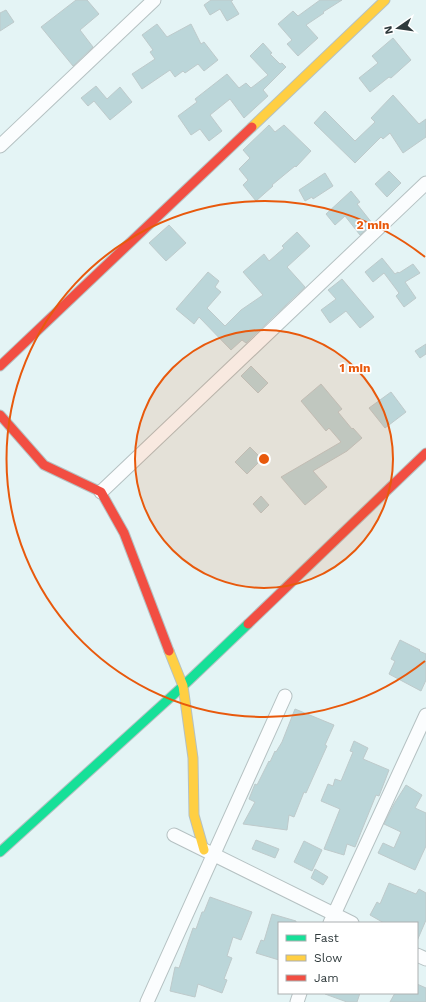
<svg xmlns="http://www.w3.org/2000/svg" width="426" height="1002" font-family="'Work Sans',sans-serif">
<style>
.building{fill:#bbd6d9;stroke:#becacb}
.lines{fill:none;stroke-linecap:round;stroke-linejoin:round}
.street-casing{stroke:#b5c1c2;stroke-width:15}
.fast-casing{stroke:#b5c1c2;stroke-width:11}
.slow-casing{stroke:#b5c1c2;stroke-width:11}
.jam-casing{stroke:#b5c1c2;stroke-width:11}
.street{stroke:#fbfdfe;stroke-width:13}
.fast{stroke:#16e098;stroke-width:9}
.slow{stroke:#ffcf43;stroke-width:9}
.jam{stroke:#f24e42;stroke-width:9}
.ring{fill:none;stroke:#e8590c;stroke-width:2}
.centre{fill:#e8590c;stroke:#fff;stroke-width:2}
.ring-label{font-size:12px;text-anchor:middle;font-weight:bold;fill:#e8590c;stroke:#fff;stroke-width:3.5;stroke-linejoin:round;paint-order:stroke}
</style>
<rect width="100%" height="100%" fill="#e4f4f5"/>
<!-- building -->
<path class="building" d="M 76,0 L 87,0 L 99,14 L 80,30 L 93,47 L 73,66 L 41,27 Z
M 211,0 L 233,0 L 231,1 L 239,14 L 227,21 L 220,9 L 210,15 L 204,5 Z
M 320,0 L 342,0 L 323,12 L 324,13 L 306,25 L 318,38 L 298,56 L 287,44 L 292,40 L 278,24 L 293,11 L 298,16 Z
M 6,10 L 14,22 L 0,31 L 0,13 Z
M 157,24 L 167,37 L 191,24 L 201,44 L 204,42 L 218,60 L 204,71 L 198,64 L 185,73 L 183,71 L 175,77 L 170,70 L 142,89 L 132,74 L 155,59 L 150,52 L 153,50 L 142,35 Z
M 393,38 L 411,60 L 391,78 L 389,77 L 370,92 L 359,78 L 378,63 L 372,56 Z
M 263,43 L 272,53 L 270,54 L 280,64 L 282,63 L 286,67 L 263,90 L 268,96 L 244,118 L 230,99 L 210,115 L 222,131 L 209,141 L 200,129 L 191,135 L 178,116 L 197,102 L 195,99 L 227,74 L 239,88 L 246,83 L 251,88 L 268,75 L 250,56 Z
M 96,86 L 107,99 L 120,87 L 132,102 L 110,120 L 94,101 L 88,106 L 81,98 Z
M 393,95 L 419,124 L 426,119 L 426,137 L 403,153 L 390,133 L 383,139 L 381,137 L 355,163 L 314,123 L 325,111 L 355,141 L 375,122 L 371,118 Z
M 269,125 L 275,132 L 284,125 L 311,151 L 296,167 L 295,166 L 272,185 L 273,186 L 256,201 L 243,185 L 248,180 L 239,169 L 250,158 L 243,150 Z
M 389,171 L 401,183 L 387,197 L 375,184 Z
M 325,173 L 333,186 L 313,199 L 312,197 L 305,201 L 299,190 Z
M 351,191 L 360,202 L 357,204 L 372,223 L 360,235 L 345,216 L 335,225 L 326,214 Z
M 169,225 L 186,243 L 166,261 L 149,243 Z
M 297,232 L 310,246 L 287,267 L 305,287 L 246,343 L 242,340 L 231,350 L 199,317 L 194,324 L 176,309 L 208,272 L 219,281 L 215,287 L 221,292 L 207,308 L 225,326 L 241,310 L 263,295 L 243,272 L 264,254 L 269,261 L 284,248 L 282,246 Z
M 382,258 L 395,274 L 398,272 L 399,273 L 413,264 L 420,273 L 405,282 L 416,298 L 404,307 L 396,296 L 399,293 L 384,273 L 373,282 L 365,272 Z
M 342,279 L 374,317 L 360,328 L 346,311 L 330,323 L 321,310 L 336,299 L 328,290 Z
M 426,344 L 426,354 L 420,358 L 415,351 Z
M 251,366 L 268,383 L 258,393 L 241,376 Z
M 321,384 L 342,409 L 338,412 L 352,429 L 353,428 L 362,438 L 347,451 L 313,471 L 327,487 L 305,505 L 281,477 L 341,442 L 329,428 L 326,431 L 301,401 Z
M 391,392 L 406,412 L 385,428 L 369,408 Z
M 250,447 L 262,459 L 247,474 L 235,462 Z
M 261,496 L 269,505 L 261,513 L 253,504 Z
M 400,640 L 420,650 L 419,651 L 426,654 L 426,680 L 421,691 L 389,674 L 395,661 L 391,659 Z
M 295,709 L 334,725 L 325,745 L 327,746 L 306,793 L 304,792 L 294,817 L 289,815 L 287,830 L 243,824 L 255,802 L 249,799 L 255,784 L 257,785 L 269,761 L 270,762 L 275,751 L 276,752 L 282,742 Z
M 354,741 L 368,748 L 363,759 L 389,770 L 379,796 L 376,795 L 355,847 L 347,844 L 344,855 L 324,849 L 340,809 L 321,801 L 328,784 L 333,786 L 335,779 L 341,781 L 353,752 L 350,751 Z
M 406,785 L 422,795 L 415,808 L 426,813 L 426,846 L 415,870 L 378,853 L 383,843 L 394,848 L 401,832 L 384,824 L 394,804 Z
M 256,840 L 279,849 L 275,858 L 252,849 Z
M 304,841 L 322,850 L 312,871 L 294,862 Z
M 315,869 L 328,877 L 323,885 L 311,878 Z
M 389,883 L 416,894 L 419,889 L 426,893 L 426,920 L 417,941 L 417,923 L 384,923 L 370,915 L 377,902 L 380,904 Z
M 210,897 L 252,912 L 241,940 L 233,937 L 227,956 L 232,958 L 224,979 L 227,980 L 222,993 L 198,984 L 195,997 L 170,991 L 175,967 L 179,968 L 193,928 L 196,929 L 202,912 L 204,912 Z
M 272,914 L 296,921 L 296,923 L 279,923 L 279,960 L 256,953 L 261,940 L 264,941 Z
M 417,984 L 426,988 L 426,1002 L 390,1002 L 395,993 L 417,993 Z
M 326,993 L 360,993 L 357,1002 L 347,1002 L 325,994 Z"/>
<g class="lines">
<!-- street casing -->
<g class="street-casing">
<path id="street" d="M 0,146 L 154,0
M 101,492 L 426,183
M 174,835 L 352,923
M 330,923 L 426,715
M 417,955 L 426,959
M 147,1002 L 285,696
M 297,1002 L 300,993"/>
</g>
<!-- fast casing -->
<g class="fast-casing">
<path id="fast" d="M 0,852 L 183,686 L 248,624"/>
</g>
<!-- slow casing -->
<g class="slow-casing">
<path id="slow" d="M 252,127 L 385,0
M 169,651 L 183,686 L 193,758 L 194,815 L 204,850"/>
</g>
<!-- jam casing -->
<g class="jam-casing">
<path id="jam" d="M 0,366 L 252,127
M 0,415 L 44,465 L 101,492 L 124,533 L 169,651
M 248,624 L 426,453"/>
</g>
<!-- street -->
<use href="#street" class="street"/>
<!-- fast -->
<use href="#fast" class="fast"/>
<!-- slow -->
<use href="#slow" class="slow"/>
<!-- jam -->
<use href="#jam" class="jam"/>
</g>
<!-- distance rings -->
<circle cx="264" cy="459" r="129" fill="#e8590c" fill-opacity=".12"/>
<g class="ring">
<circle cx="264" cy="459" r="129"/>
<path d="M425 661A258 258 0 1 1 425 257"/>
</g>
<circle cx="264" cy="459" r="6" class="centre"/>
<g class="ring-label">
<text x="373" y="229">2 min</text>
<text x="355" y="372">1 min</text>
</g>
<!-- legend -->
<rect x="278" y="922" width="140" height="72" fill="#ffffff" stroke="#acb0b1"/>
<rect x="286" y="935" width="20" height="6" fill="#16e098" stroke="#acb0b1"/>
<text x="314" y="942" font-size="12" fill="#2f3a3c">Fast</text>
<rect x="286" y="955" width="20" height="6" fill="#ffcf43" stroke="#acb0b1"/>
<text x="314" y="962" font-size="12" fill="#2f3a3c">Slow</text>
<rect x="286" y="975" width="20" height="6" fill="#f24e42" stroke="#acb0b1"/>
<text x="314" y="982" font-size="12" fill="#2f3a3c">Jam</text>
<!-- north arrow -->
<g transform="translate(398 28) rotate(257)" stroke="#ffffff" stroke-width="3" paint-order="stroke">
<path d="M0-3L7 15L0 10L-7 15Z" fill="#2f3a3c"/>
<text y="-6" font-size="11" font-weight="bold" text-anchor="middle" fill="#2f3a3c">N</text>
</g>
</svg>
